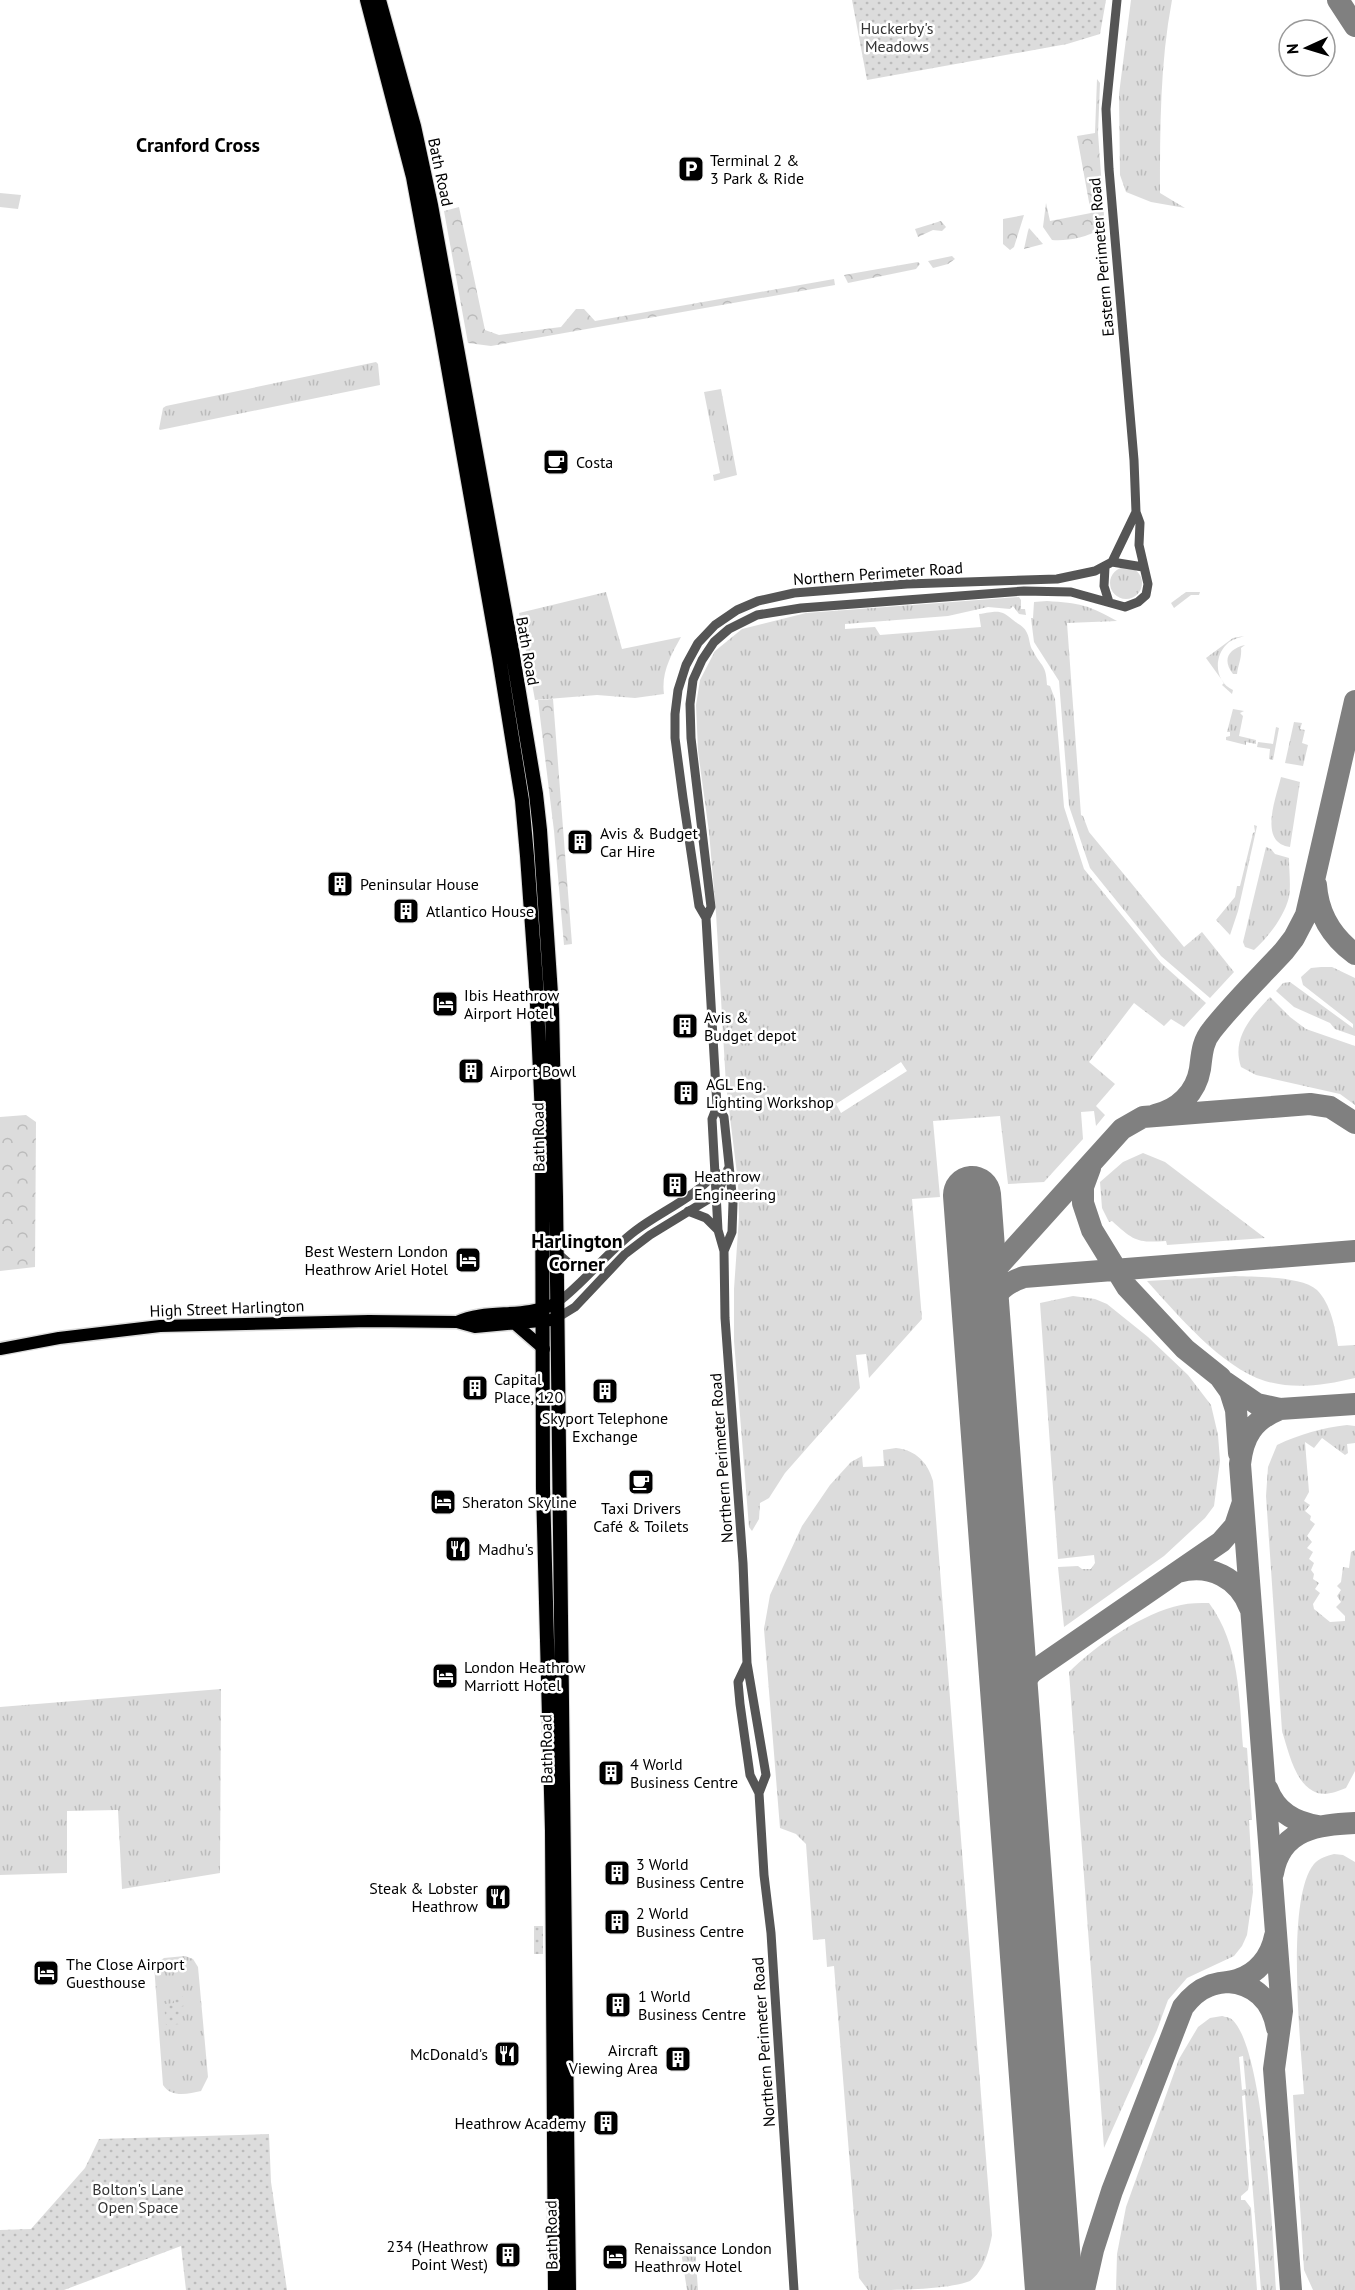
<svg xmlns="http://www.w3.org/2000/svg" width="1355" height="2290" font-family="'PT Sans',sans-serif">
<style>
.grass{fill:url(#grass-tufts);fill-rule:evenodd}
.forest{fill:url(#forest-crowns)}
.park{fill:url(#park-dots)}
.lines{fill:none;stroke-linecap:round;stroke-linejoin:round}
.taxiway{stroke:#808080;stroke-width:22}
.runway{stroke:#808080;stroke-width:58}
.major-casing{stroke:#dbdbdb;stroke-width:15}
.highway-casing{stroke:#dbdbdb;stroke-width:16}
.minor{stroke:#555;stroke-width:9}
.major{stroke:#000;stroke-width:12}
.highway{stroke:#000;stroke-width:14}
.labels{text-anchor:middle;stroke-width:5;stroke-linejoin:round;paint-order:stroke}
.park-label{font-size:16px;fill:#333;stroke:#fff}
.poi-label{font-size:16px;fill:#000;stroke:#fff;text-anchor:start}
.street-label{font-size:16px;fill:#000;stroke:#fff}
.quarter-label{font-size:20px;font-weight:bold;fill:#000;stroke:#fff}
</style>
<defs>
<pattern id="grass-tufts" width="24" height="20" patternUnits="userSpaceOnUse" patternTransform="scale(1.5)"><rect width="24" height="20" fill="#dcdcdc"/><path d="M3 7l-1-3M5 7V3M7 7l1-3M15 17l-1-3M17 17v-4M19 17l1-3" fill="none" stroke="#bbb"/></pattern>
<pattern id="forest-crowns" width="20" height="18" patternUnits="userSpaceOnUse" patternTransform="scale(1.5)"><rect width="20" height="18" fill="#dcdcdc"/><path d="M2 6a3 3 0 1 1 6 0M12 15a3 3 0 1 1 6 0" fill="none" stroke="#bbb"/></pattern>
<pattern id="park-dots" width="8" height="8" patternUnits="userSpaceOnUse" patternTransform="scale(1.5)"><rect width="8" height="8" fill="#dcdcdc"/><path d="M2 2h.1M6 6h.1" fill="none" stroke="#bbb" stroke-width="1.8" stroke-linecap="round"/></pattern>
</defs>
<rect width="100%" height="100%" fill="#fff"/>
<!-- grass -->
<path class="grass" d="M 1131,0 L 1172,0 C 1160,63 1160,128 1160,193 L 1185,208 L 1151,202 L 1126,192 L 1120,175 L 1119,94 Z
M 0,193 L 21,195 L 18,209 L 0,207 Z
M 376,362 L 378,364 L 380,385 L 160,430 L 159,429 L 163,408 L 166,406 Z
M 721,389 L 737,475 L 714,481 L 713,475 L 720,473 L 704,392 Z
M1110 583a16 16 0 1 1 32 0a16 16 0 1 1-32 0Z
M 606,592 L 622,649 L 681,637 C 671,655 661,673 664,694 L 635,698 L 597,695 L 535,700 L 519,613 Z
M 1186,592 L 1200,592 L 1199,595 L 1191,595 L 1174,608 L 1171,603 Z
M 1019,597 L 1021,600 L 1021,609 L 1025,609 L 1026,615 L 1019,614 L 1013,606 L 1010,609 L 988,607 L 948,616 L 845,624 L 845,629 L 875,627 L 880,635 L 981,627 L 979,614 C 997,611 1001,609 1013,620 C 1019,625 1024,626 1027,633 C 1030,639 1029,645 1033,651 C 1042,668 1046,664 1047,685 L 1050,686 L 1055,699 L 1064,807 L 1084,869 L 1161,963 L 1206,1003 L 1184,1027 L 1171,1019 L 1164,1026 L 1134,1003 L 1089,1062 L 1115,1084 L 1096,1106 L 1105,1115 L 1096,1126 L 1094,1111 L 1081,1112 L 1083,1139 L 1044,1182 L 1008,1184 L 1000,1116 L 933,1121 L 940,1197 L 912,1199 L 922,1319 L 869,1378 L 866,1354 L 856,1355 L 860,1388 L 785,1473 L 769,1498 L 760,1503 L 759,1519 L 752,1531 L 749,1527 L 734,1341 L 734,1289 L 739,1217 L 738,1182 L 726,1085 L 716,913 L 709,832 L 698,751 L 696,705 L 700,680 L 715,651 L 742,629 L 806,613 ZM 901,1062 L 907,1071 L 841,1113 L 836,1104 Z
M 1047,601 C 1079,603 1089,605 1117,621 L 1067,623 L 1081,815 L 1083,816 L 1089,832 L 1184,947 L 1202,932 L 1234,972 L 1210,998 L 1161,956 L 1090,868 L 1069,806 L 1059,681 L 1034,642 L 1031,618 L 1033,618 L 1034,602 Z
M 1244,636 C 1239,638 1232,639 1227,644 C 1213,657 1215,682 1233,690 L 1232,694 L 1222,685 L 1224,683 L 1206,658 L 1233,638 Z
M 1245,645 L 1241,648 C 1242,658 1238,665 1237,674 L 1233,674 C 1222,660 1228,649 1245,645 Z
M 1233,709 L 1244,711 L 1240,713 L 1243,716 L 1239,736 L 1256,740 L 1256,744 L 1246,742 L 1246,745 L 1226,740 L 1226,737 L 1230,736 L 1230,732 L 1227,732 Z
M 1294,722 L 1302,723 L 1300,729 L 1305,730 L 1302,743 L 1308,745 L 1303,766 L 1285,763 Z
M 1276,727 L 1279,728 L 1273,760 L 1269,759 L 1270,749 L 1257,747 L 1258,742 L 1273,744 Z
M 1281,777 L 1300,782 L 1290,847 C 1258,843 1276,798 1281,777 Z
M 1254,825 L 1257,826 L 1238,911 L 1230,935 L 1216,920 L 1235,897 L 1237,886 L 1240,886 L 1253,833 L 1255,832 Z
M 1266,847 L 1271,849 L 1275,854 L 1289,858 C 1289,870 1291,885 1289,897 C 1284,917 1269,936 1254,950 L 1245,947 L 1243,942 Z
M 1321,967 L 1332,967 L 1355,978 L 1355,1036 L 1335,1029 L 1330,1023 L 1294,1007 L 1276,991 L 1283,983 L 1290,982 L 1353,1028 L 1353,1024 L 1303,985 L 1301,977 L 1311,968 Z
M 1270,997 L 1290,1017 L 1306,1029 L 1355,1046 L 1355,1105 L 1340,1094 L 1256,1075 L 1241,1067 C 1231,1038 1252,1016 1270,997 Z
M 1143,1153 L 1165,1162 L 1265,1238 L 1167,1245 L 1166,1241 C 1137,1243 1134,1241 1112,1221 L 1109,1222 L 1102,1208 L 1100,1182 L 1123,1162 Z
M 1235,1276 C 1256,1277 1302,1276 1317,1290 C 1331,1304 1335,1328 1338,1346 L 1355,1345 L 1355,1378 C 1325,1385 1295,1390 1265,1381 C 1221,1367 1177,1314 1147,1281 Z
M 1073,1296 L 1095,1299 L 1107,1304 L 1148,1337 L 1188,1375 L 1211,1405 L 1218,1435 L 1220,1461 L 1214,1506 L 1205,1518 L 1164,1556 L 1064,1627 L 1058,1567 L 1078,1566 L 1082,1569 L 1091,1569 L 1095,1563 L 1094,1555 L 1058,1559 L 1040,1303 Z
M 1347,1425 L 1355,1426 L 1355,1443 L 1347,1444 L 1348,1453 L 1345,1455 L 1322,1438 L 1314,1448 L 1305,1442 L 1309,1492 L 1304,1501 L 1310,1505 L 1305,1511 L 1311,1516 L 1310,1520 L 1315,1524 L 1307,1536 L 1312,1542 L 1307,1548 L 1313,1552 L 1309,1559 L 1314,1563 L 1311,1570 L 1314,1574 L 1313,1579 L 1319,1583 L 1315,1589 L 1320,1593 L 1313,1604 L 1314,1609 L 1330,1622 L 1345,1621 L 1345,1616 L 1336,1607 L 1341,1602 L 1337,1596 L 1341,1590 L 1337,1586 L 1341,1582 L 1343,1567 L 1349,1568 L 1351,1552 L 1355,1550 L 1355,1771 L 1346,1788 C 1336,1792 1323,1797 1313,1791 C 1294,1781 1288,1749 1282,1731 L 1266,1496 L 1268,1467 L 1277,1445 C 1300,1434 1322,1428 1347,1425 Z
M 896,1448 C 916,1450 928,1463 933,1481 L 992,2235 C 989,2251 984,2271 970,2281 C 946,2290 896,2290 868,2290 L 859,2278 L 834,1966 L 827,1967 L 825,1939 L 813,1940 L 806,1844 L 796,1834 L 780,1828 L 764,1629 L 770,1595 L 802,1526 L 830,1485 L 851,1462 L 862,1456 L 863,1467 L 884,1466 L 883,1450 Z
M 1209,1603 C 1240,1645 1239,1697 1243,1747 L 1247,1748 L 1252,1820 L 1249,1820 L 1253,1892 L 1247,1935 L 1242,1946 L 1234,1956 L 1187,1978 L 1168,2000 L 1157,2030 L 1104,2148 L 1069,1672 C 1096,1645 1143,1613 1181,1605 C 1190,1603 1200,1603 1209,1603 Z
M 221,1689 L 220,1873 L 122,1889 L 118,1810 L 67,1811 L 67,1873 L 0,1875 L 0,1707 Z
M 1334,1854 L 1343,1855 L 1355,1862 L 1355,2290 L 1313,2290 L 1304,2270 L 1293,2095 L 1304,2094 C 1301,2047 1285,1899 1314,1864 C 1319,1858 1327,1856 1334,1854 Z
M 185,1956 L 193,1959 L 198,1967 L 208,2077 L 201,2091 C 188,2094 171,2098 163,2085 L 154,1965 L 164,1958 Z
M 1222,2016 C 1222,2016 1230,2018 1230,2018 C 1265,2041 1273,2245 1276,2290 L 1261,2290 L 1245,2095 L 1242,2096 L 1249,2184 L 1248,2190 L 1241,2196 L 1241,2200 L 1245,2200 L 1251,2208 L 1257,2290 L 1116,2290 L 1117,2254 L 1126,2207 L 1179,2059 L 1198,2027 L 1210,2018 ZM 1243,2056 L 1246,2089 L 1242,2090 L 1239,2057 Z
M 684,2244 L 685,2250 L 695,2248 L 698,2290 L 687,2290 L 680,2245 Z"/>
<!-- forest -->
<path class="forest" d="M 1097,79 L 1100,83 L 1098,133 L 1104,216 L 1100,229 C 1086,238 1068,241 1052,240 L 1043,227 L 1046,203 L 1050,221 L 1091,213 L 1077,136 L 1095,133 Z
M 459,207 L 485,330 L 499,335 L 561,327 L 576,309 L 584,309 L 595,321 L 834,279 L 835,285 L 491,346 L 468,343 L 444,211 Z
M 1024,215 L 1014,247 L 1010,250 L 1003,244 L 1003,219 Z
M 941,221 L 946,227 L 942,231 L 933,230 L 918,237 L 915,229 Z
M 1029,228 L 1043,244 L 1024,249 L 1028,231 Z
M 952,256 L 955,259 L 948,264 L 933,268 L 928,261 Z
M 918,262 L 920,264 L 916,269 L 848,283 L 844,275 Z
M 553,699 L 572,944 L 564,945 L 554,831 L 538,700 Z
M 26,1115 L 36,1122 L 35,1267 L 0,1271 L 0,1117 Z"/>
<!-- park -->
<path class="park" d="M 852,0 L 1106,0 L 1100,34 L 1067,44 L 867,80 Z
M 534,1926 L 543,1926 L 543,1954 L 534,1954 Z
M 183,1996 L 184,2006 L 180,2007 L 181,2024 L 166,2025 L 164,2004 L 174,2003 L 174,1997 Z
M 269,2134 L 271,2182 L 287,2290 L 186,2290 L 181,2246 L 64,2290 L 0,2290 L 0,2230 L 31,2229 L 85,2168 L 99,2139 Z"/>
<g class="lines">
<!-- taxiway -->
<path class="taxiway" d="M 1338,0 L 1355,26
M 1316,885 C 1318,914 1332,937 1355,954
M 1155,1115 C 1178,1110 1196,1093 1200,1069 C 1202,1054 1202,1042 1212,1030 C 1234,1002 1260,977 1284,951 L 1294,938 L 1306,915 L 1355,701
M 1090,1168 L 1083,1187 L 1083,1203 L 1092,1230 L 1127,1287 L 1185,1349 L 1220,1377 L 1230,1391 L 1236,1410 L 1239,1453
M 980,1305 L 984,1286 L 991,1274 L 1122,1129 L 1143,1117 L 1310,1104 L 1330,1107 L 1355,1123
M 982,1328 C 987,1302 999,1285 1024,1277 L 1355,1251
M 1225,1382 L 1257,1404 L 1280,1409
M 1178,1572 C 1210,1563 1239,1578 1250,1608
M 1011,1714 L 1019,1687 L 1032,1672 L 1221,1542 L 1235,1526 L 1242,1505
M 1267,1788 C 1276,1812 1294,1822 1318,1826
M 1273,1873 C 1281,1828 1318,1825 1355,1823
M 1228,1982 C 1255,1984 1272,2001 1277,2028
M 1084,2290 L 1093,2250 L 1112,2191 L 1183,2007 C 1190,1998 1198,1990 1209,1986 C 1218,1982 1228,1983 1237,1980 C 1257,1974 1271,1957 1275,1936
M 1291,2290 L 1274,2069 L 1282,2011 L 1240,1464 C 1243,1436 1253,1420 1280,1409 L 1355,1404"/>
<!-- runway -->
<path class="runway" d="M 972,1195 L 1054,2290"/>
<!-- major casing -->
<g class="major-casing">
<path id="major" d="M 457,1322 C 488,1308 523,1319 557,1303
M 514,1323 L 544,1349
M 0,1349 L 59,1338 L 160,1326 L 369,1321 L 457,1322 L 475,1327 L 551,1320"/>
</g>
<!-- highway casing -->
<g class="highway-casing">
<path id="highway" d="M 367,0 L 413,177 L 441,328 L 499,657 L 522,800 L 527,856 L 536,982 L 542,1116 L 543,1488 L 552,1831 L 555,2290
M 379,0 L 414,126 L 431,205 L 512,650 L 536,794 L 540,830 L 552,1009 L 556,1197 L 569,2290"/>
</g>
<!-- minor -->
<path class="minor" d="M 1112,562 L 1136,512
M 1105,567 L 1104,586 L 1109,602
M 706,918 L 711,907 L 691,738 L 690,704 L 693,680 L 702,660 L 714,642 L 729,629 L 757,615 L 801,608 L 1024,591 L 1071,592 L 1125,607 L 1138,602 L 1146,595 L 1148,584 L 1139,545 L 1140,523 L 1136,512 L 1134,460 L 1109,169 L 1106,109 L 1117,0
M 717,1106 L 724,1117 L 733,1203 L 732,1232 L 724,1251
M 688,1211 L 706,1218 L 718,1230
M 557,1253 L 573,1267 L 597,1265
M 557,1303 C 585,1282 606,1253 635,1231 C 661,1211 695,1198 716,1172
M 557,1318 L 575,1307 L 625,1254 L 650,1235 L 717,1194 L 728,1169
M 747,1663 L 738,1682 L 740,1704 L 750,1775 L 759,1793
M 794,2290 L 771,1933 L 764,1875 L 759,1793 L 766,1775 L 747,1663 L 743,1563 L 725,1318 L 724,1251 L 718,1230 L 712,1119 L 717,1106 L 706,918 L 699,906 L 683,798 L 675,738 L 675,714 L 678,690 L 686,665 L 698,643 L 715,625 L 737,610 L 758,601 L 794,593 L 907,584 L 1057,579 L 1095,571 L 1112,562 L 1143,567"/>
<!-- major -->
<use href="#major" class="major"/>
<!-- highway -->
<use href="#highway" class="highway"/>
</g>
<!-- icons -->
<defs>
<g id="parking-square" transform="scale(1.35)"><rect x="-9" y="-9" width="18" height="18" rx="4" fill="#000" stroke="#fff"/><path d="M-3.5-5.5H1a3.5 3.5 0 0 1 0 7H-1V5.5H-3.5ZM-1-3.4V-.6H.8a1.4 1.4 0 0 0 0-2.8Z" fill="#fff"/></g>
<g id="cafe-square" transform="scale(1.35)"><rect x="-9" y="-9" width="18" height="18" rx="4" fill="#000" stroke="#fff"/><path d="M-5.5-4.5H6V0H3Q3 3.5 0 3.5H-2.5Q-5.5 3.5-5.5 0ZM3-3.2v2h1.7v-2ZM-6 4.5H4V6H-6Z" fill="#fff"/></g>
<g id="building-square" transform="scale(1.35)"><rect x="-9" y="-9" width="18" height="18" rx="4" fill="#000" stroke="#fff"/><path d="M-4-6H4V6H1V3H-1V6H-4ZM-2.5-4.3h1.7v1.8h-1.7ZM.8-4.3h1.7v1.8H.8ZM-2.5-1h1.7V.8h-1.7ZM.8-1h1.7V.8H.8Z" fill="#fff"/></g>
<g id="hotel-square" transform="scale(1.35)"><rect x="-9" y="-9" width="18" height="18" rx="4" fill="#000" stroke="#fff"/><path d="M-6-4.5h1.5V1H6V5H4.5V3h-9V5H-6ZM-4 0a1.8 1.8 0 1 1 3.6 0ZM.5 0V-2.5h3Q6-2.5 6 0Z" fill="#fff"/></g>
<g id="restaurant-square" transform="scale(1.35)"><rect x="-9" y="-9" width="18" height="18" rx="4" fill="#000" stroke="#fff"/><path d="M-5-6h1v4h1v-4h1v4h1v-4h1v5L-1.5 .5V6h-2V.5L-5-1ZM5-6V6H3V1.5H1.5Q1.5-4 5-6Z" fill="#fff"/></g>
</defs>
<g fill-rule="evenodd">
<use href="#parking-square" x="691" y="169"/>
<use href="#cafe-square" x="556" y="462"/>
<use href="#building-square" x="580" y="842"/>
<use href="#building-square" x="340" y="884"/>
<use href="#building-square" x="406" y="911"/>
<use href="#hotel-square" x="445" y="1004"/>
<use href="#building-square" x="685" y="1026"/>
<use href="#building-square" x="471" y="1071"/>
<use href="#building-square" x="686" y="1093"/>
<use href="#building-square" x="675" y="1185"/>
<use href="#hotel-square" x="468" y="1260"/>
<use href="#building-square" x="475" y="1388"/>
<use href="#building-square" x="605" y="1391"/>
<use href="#cafe-square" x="641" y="1482"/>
<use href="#hotel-square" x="443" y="1502"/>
<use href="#restaurant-square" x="458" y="1549"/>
<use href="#hotel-square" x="445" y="1676"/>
<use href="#building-square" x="611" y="1773"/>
<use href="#building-square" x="617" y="1873"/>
<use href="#restaurant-square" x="498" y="1897"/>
<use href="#building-square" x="617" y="1922"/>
<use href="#hotel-square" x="46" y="1973"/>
<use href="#building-square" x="618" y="2005"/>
<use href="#restaurant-square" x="507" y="2054"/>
<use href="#building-square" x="678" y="2059"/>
<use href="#building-square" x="606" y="2123"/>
<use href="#building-square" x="508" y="2255"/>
<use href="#hotel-square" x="615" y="2257"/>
</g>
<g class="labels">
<!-- park labels -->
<g class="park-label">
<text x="897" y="34">Huckerby's<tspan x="897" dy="18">Meadows</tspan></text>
<text x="138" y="2195">Bolton's Lane<tspan x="138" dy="18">Open Space</tspan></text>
</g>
<!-- poi labels -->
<g class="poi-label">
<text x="710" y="166">Terminal 2 &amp;<tspan x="710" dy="18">3 Park &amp; Ride</tspan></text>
<text x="576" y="468">Costa</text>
<text x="600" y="839">Avis &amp; Budget<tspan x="600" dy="18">Car Hire</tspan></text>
<text x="360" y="890">Peninsular House</text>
<text x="426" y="917">Atlantico House</text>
<text x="464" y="1001">Ibis Heathrow<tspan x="464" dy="18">Airport Hotel</tspan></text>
<text x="704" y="1023">Avis &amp;<tspan x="704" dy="18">Budget depot</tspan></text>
<text x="490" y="1077">Airport Bowl</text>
<text x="706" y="1090">AGL Eng.<tspan x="706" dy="18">Lighting Workshop</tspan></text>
<text x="694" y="1182">Heathrow<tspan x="694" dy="18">Engineering</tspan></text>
<text x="448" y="1257" text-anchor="end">Best Western London<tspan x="448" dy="18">Heathrow Ariel Hotel</tspan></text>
<text x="494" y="1385">Capital<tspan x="494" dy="18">Place, 120</tspan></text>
<text x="605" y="1424" text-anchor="middle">Skyport Telephone<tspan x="605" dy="18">Exchange</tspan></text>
<text x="462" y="1508">Sheraton Skyline</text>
<text x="641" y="1514" text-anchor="middle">Taxi Drivers<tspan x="641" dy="18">Café &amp; Toilets</tspan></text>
<text x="478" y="1555">Madhu's</text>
<text x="464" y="1673">London Heathrow<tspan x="464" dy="18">Marriott Hotel</tspan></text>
<text x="630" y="1770">4 World<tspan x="630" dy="18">Business Centre</tspan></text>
<text x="636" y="1870">3 World<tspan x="636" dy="18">Business Centre</tspan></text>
<text x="478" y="1894" text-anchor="end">Steak &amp; Lobster<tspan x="478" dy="18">Heathrow</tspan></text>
<text x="636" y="1919">2 World<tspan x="636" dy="18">Business Centre</tspan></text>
<text x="66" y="1970">The Close Airport<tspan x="66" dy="18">Guesthouse</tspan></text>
<text x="638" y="2002">1 World<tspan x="638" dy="18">Business Centre</tspan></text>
<text x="658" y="2056" text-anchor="end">Aircraft<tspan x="658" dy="18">Viewing Area</tspan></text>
<text x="488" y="2060" text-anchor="end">McDonald's</text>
<text x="586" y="2129" text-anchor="end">Heathrow Academy</text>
<text x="488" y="2252" text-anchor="end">234 (Heathrow<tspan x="488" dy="18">Point West)</tspan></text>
<text x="634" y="2254">Renaissance London<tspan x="634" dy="18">Heathrow Hotel</tspan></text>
</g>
<!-- street labels -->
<g class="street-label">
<text transform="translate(441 172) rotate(78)" y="6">Bath Road</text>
<text transform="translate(1101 257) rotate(-95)" y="6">Eastern Perimeter Road</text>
<text transform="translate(878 573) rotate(-4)" y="6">Northern Perimeter Road</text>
<text transform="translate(528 651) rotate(80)" y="6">Bath Road</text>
<text transform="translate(538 1137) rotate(-91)" y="6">Bath Road</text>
<text transform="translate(227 1308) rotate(-2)" y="6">High Street Harlington</text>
<text transform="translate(721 1458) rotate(-94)" y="6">Northern Perimeter Road</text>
<text transform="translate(546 1749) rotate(-91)" y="6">Bath Road</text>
<text transform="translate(763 2042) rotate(-94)" y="6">Northern Perimeter Road</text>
<text transform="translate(551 2235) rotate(-91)" y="6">Bath Road</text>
</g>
<!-- quarter labels -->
<g class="quarter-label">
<text x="198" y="152">Cranford Cross</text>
<text x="577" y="1248">Harlington<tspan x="577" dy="23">Corner</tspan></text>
</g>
</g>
<!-- north arrow -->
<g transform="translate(1307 48) rotate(266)"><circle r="28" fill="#ffffff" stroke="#999999" stroke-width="1.5"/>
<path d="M0-4.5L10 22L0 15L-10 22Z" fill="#000000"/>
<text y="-9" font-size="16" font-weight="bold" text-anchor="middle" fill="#000000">N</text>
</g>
</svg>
